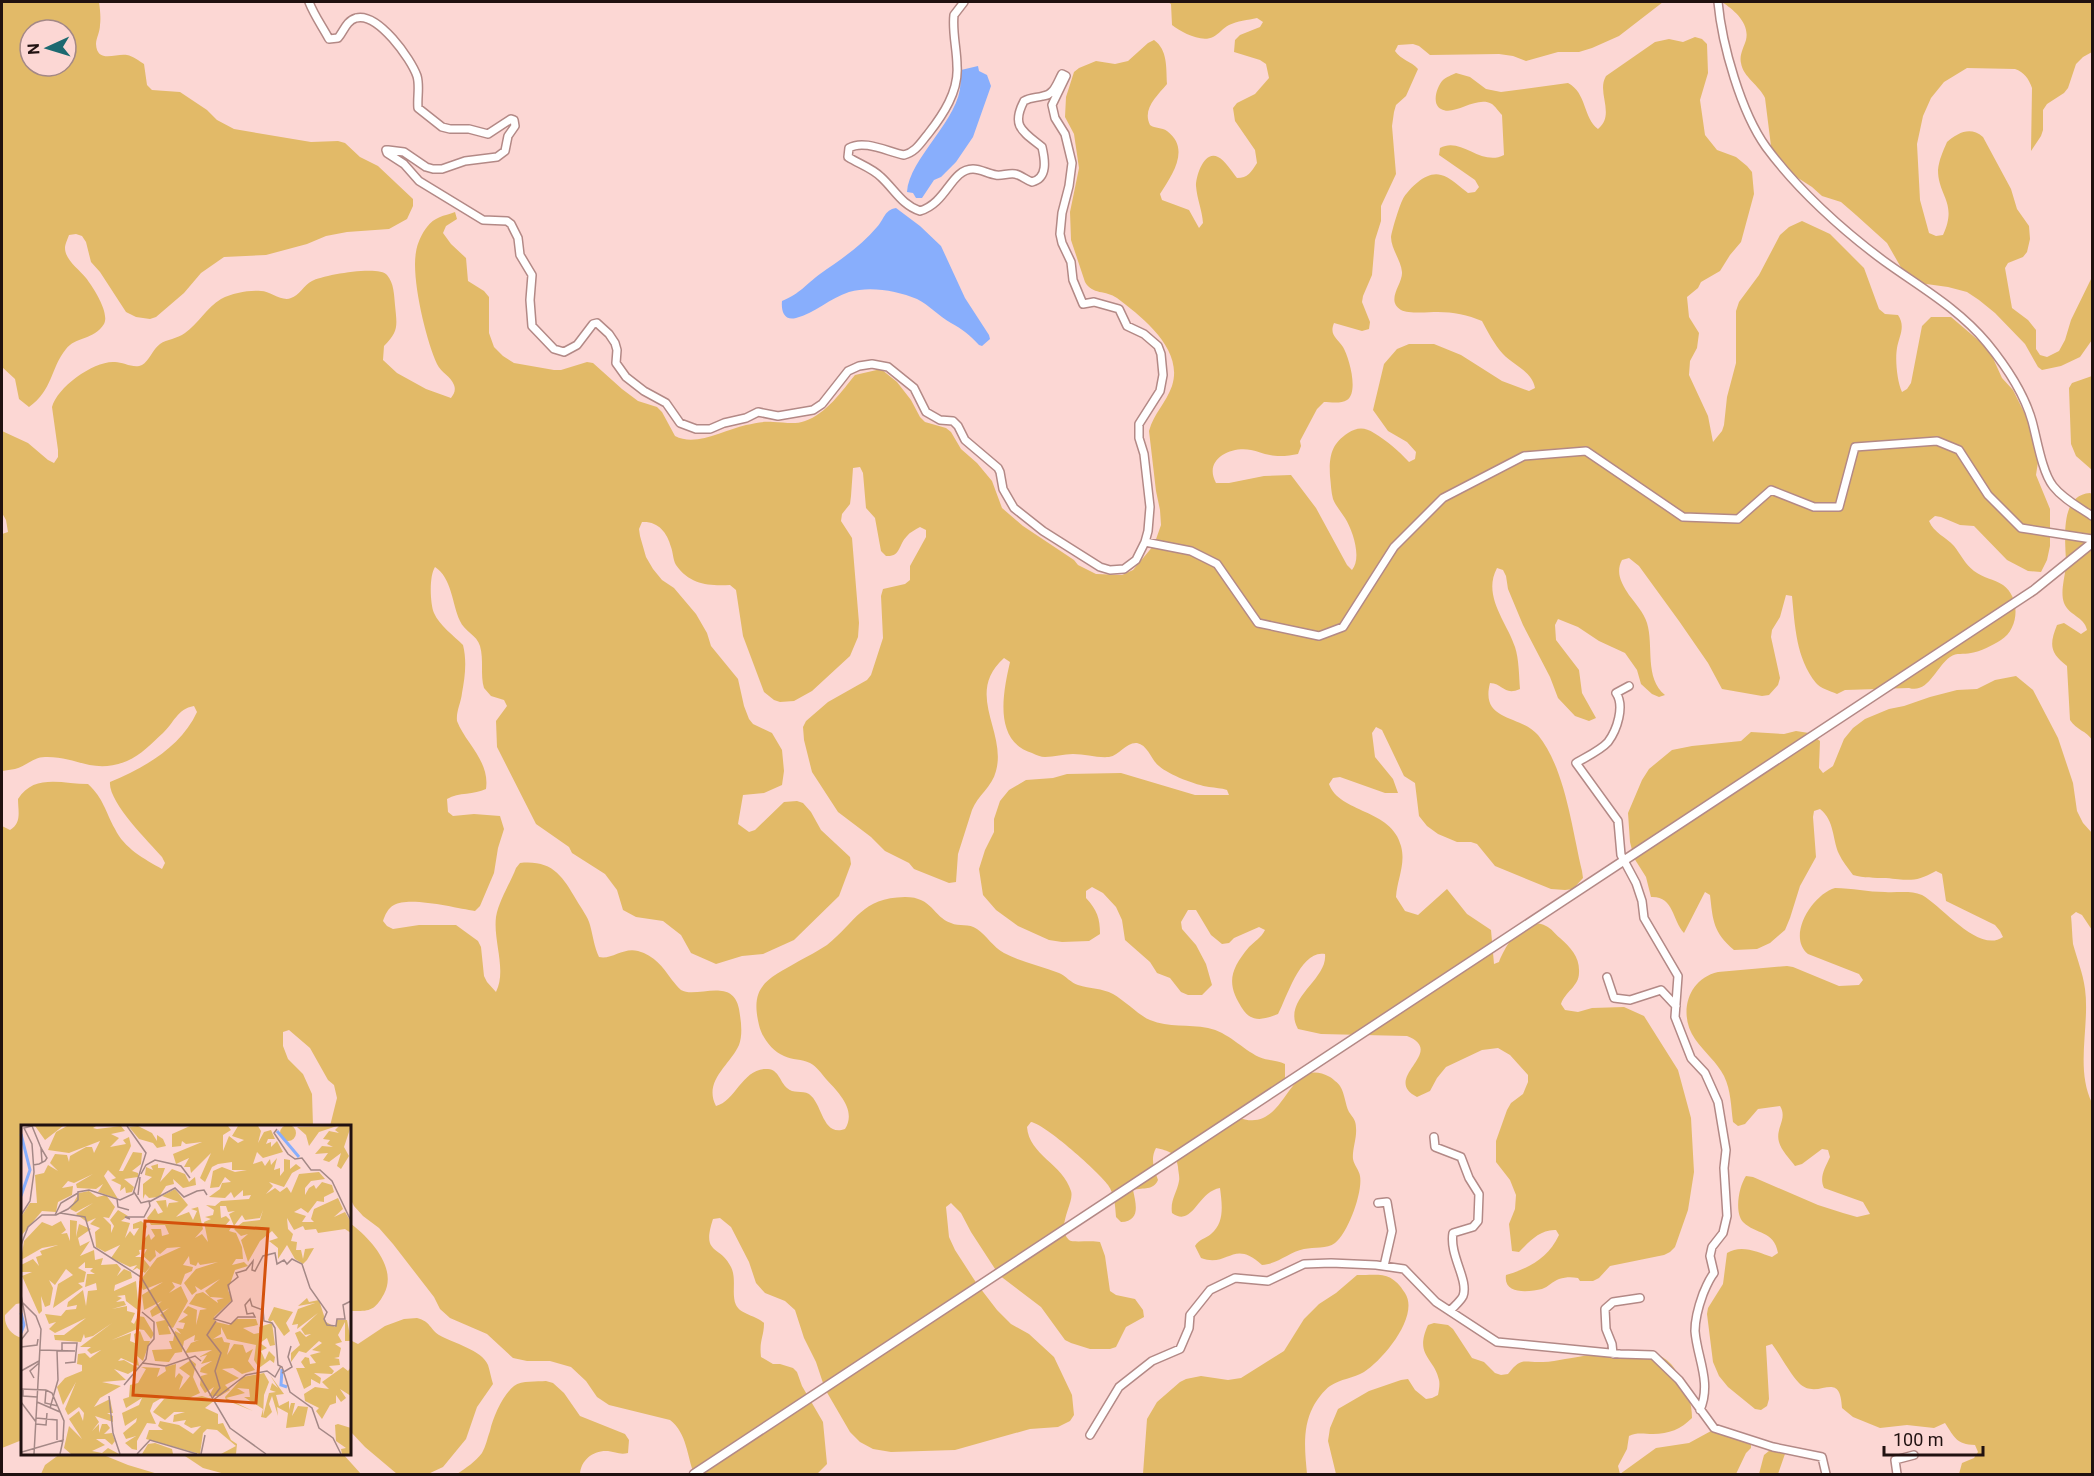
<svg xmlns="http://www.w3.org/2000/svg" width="2094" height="1476" font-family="Roboto,sans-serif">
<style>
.green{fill:#e2ba68;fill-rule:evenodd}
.water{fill:#88aefc}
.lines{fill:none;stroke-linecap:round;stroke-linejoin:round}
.minor-casing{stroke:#b38986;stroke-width:10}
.tertiary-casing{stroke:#b38986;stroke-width:11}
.minor{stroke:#fff;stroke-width:7}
.tertiary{stroke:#fff;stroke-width:8}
.inset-river{fill:none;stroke:#88aefc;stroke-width:3}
.inset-road{fill:none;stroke:#a48886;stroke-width:1.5}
.view{fill:#d4520c;fill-opacity:0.15;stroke:#d4520c;stroke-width:3}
.inset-edge{fill:none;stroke:#201110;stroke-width:3}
</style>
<rect width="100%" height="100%" fill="#fcd7d4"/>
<!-- green -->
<path class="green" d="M 2,2 L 99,2 C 100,9 101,18 100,25 C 100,32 96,38 96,44 C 97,64 116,53 127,55 C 133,56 139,61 144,64 L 147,85 L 152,90 L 180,92 L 207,110 L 217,120 L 234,129 L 311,142 L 338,141 L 345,143 L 360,157 L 378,166 L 413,199 L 413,206 L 407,219 L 389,229 L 347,232 L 326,236 L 307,244 L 266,255 L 224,257 L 201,273 L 184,293 L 156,317 L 150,319 L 136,317 L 126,312 L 100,272 L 91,262 L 86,242 L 82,236 L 76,234 L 69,235 C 68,238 65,244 65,248 C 65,260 79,269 86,278 C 93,287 110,313 104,324 C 94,340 75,337 66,349 C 50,369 53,390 29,407 L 19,399 L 15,379 L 2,367 ZM 30,30 L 66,30 L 66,66 L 30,66 Z
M 1168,2 L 1663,2 L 1619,36 L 1592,48 L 1579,52 L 1558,52 L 1526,61 L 1513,56 L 1499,54 L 1430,55 L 1419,46 L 1413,44 L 1398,45 L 1395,51 C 1401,60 1411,61 1418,69 L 1406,96 L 1396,105 L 1394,112 L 1392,126 L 1396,174 L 1381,206 L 1381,221 L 1375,240 L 1372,275 L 1363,296 L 1362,302 L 1370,322 L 1369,329 L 1362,331 L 1334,323 C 1329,335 1337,338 1343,347 C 1349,357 1359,392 1347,400 C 1341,404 1330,402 1324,402 L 1317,409 L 1300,441 L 1301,446 L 1298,454 C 1289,456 1278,457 1270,455 C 1263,454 1257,451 1251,450 C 1231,446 1203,459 1216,483 L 1229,483 L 1264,476 L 1291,475 L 1316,508 L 1347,565 L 1352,570 C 1362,558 1353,531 1345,518 C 1341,512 1336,506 1333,499 C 1331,492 1331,484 1330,476 C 1329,457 1331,444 1348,433 C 1357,427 1365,427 1374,433 C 1387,441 1398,450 1409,462 L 1415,459 L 1416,452 L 1407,442 L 1388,431 L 1373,410 L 1384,364 L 1397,349 L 1409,344 L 1434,344 L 1461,355 L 1502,381 L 1529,391 L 1535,388 C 1532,371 1513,365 1503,354 C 1494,344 1488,332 1482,321 C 1468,315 1453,312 1438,312 C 1428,312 1409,314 1401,310 C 1385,300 1403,284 1402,272 C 1401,260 1391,249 1391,237 C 1392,230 1400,203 1404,197 C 1412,186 1427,171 1441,175 C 1450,177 1460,187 1468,193 L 1475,192 L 1479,187 L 1475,180 L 1439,155 L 1440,148 C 1461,136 1481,167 1504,155 L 1502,115 C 1499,112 1495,106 1492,104 C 1476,95 1454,117 1441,109 C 1431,104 1437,86 1443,80 C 1446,77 1452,75 1456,73 L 1470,77 L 1486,89 L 1501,92 L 1568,83 C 1587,93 1583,118 1598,129 C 1616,114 1596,93 1606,76 L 1655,42 L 1669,39 L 1683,42 L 1695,37 L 1702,39 L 1707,44 L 1708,73 L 1700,100 L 1705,135 L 1717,150 L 1736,157 L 1747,166 L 1752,172 L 1754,194 L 1741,242 L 1730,255 L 1720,271 L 1701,282 L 1698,288 L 1687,297 L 1689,317 L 1699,333 L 1697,348 L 1690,361 L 1689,375 L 1708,416 L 1713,442 L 1722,431 L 1724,425 L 1727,397 L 1736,363 L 1736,311 L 1739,302 L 1759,275 L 1780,235 L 1789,227 L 1802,221 L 1830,234 L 1864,268 L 1879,309 L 1885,314 L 1898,315 C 1906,327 1899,336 1897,348 C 1895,360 1897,381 1902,392 L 1907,389 L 1911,383 L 1922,326 L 1931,317 L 1951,317 L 1984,345 L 1992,356 L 2002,378 L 2013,390 L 2035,434 L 2039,455 L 2036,475 L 2050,509 L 2050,546 L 2047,560 L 2041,572 L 2028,571 L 2007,560 L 1974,526 L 1960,525 L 1941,517 L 1935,516 L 1929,521 C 1934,533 1946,537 1954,546 C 1961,555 1965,564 1974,571 C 1983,578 1994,579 2003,585 C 2021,598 2019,629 2001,640 C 1993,645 1980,652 1971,653 C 1963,655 1957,652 1950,657 C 1936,667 1928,694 1909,688 L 1845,690 L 1837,694 C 1830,691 1820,688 1816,683 C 1796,658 1795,626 1792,596 L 1786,595 L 1780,617 L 1772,630 L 1771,637 L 1780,678 L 1778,685 L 1769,695 L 1762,696 L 1722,689 L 1708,663 L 1679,621 L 1639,566 L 1629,558 L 1622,560 C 1615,573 1622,584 1629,595 C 1635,603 1644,613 1647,623 C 1654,646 1644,678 1665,695 L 1659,697 L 1652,694 L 1641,684 L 1637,670 L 1625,653 L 1599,641 L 1578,627 L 1558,619 L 1555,625 L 1556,640 L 1579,670 L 1582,693 L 1596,718 L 1589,721 L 1575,716 L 1558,698 L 1550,677 L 1523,625 L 1508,589 L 1506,576 L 1503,570 L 1497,568 C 1482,596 1507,622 1515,647 C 1519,659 1519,676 1520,689 C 1504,696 1504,684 1490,683 C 1480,722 1520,714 1538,735 C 1565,768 1572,829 1582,871 L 1583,878 L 1573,889 L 1565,890 L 1551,889 L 1495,866 L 1477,844 L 1471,842 L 1457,842 L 1438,834 L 1427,826 L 1419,816 L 1415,783 L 1404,776 L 1382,730 L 1376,727 L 1372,733 L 1375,757 L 1393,779 L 1398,793 L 1385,793 L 1340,777 L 1333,778 L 1329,784 C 1339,813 1392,809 1401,846 C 1406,864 1397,880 1396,897 L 1405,911 L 1418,915 L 1447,889 L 1467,914 L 1491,930 L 1494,964 L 1499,962 C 1505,946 1524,914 1546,926 C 1551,928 1555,934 1560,938 C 1571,948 1580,957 1579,973 C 1579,986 1565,992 1561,1004 L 1565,1010 L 1578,1012 L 1592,1008 L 1624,1007 L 1644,1016 L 1678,1070 L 1691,1118 L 1694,1172 L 1688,1210 L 1675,1247 L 1670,1252 L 1664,1255 L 1610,1266 L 1599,1278 L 1593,1281 L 1580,1281 L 1578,1278 C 1571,1277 1566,1277 1559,1279 C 1553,1281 1548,1287 1542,1289 C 1529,1292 1503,1295 1506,1275 C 1530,1268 1548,1258 1559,1235 L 1556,1230 C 1540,1229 1529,1242 1519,1252 L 1512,1251 L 1509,1224 L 1515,1209 L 1516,1195 L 1510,1180 L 1496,1162 L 1496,1141 L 1507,1110 L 1511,1103 L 1523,1094 L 1528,1082 L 1528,1075 L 1510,1055 L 1498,1048 L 1482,1050 L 1446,1067 L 1437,1078 L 1430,1091 L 1417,1097 C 1380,1078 1448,1052 1407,1036 L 1321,1034 L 1298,1029 C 1281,999 1328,980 1325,954 C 1301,949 1287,997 1278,1014 C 1266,1019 1253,1023 1244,1011 C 1226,985 1229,971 1249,947 C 1255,941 1261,938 1265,930 L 1259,927 L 1234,938 L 1229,943 L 1222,944 L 1211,935 L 1196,910 L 1188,910 L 1181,922 L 1182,929 L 1196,945 L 1206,964 L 1212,985 L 1202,995 L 1188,995 L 1181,992 L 1170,978 L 1157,973 L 1150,962 L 1125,940 L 1122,920 L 1116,907 L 1103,893 L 1092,887 L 1086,891 L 1086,898 C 1097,910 1100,918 1100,934 L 1089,941 L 1062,942 L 1049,940 L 1018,926 L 996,910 L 983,895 L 979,869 L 985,850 L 994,832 L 994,819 L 1000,801 L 1009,790 L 1026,780 L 1053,778 L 1067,774 L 1121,773 L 1195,795 L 1229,795 L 1227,790 C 1221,788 1216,788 1209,787 C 1196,785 1169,775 1159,766 C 1151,760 1148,745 1137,743 C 1126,742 1120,755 1109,757 C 1097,758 1085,754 1073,754 C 1064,754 1054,757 1045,757 C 1041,757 1036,755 1032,753 C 993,741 1003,693 1010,662 L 1004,658 C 964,694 1007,731 996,771 C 992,787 978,795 972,810 L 958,854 L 956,882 L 949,883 L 914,869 L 909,863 L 885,851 L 871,837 L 838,812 L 812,772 L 804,740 L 803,727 L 806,721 L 828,702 L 867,680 L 871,675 L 883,638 L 881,596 L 883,589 L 905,584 L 910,580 L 910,566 L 926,537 L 926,530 L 920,527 C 915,530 910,532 907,536 C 898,545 901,557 886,556 L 881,551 L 875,518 L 866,508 L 863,473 L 860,467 L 853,468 L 851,496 L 850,504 L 842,514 L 841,521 L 852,538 L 859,623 L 858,637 L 850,656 L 812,691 L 794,701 L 780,702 L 774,700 L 764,692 L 743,636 L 736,590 L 730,585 C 709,586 690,585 676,565 C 673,560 673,552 671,547 C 667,532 658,521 642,522 L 639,529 L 640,536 L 646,557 L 653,569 L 662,580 L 674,588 L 696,614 L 707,633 L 711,646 L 738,679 L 744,706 L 749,719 L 753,724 L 772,733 L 782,750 L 784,771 L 782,785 L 764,793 L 743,795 L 738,824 L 749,832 L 755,830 L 784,802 L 797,801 L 803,803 L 811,812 L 821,830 L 850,857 L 851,864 L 839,896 L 794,940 L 763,954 L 742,956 L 716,964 L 691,953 L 681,935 L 663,921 L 636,917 L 623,910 L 617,890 L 605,874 L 572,853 L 569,847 L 536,824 L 497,747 L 496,721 L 507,706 L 504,700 L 491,696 L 484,688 C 480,675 484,660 480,646 C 477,635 464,631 460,621 C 452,604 452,578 435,567 C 429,576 430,603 434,613 C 439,625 454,636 463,645 C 467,661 465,677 462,693 C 461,703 456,711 457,721 C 466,744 490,761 486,789 C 474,795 459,792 447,799 L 448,812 L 453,816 L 474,814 L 500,816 L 504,829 L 498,848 L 494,873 L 480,906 L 475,911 C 456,908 409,896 394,905 C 388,908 385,915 383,921 L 387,926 L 393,929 L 419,925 L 456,925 L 478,941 L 481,947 L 484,976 L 487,982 L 496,992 C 507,970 493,941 496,917 C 499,900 510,884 516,868 L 520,863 C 552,860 562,875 577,901 C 581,908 588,917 590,925 C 593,936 594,946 599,957 C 612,960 623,947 638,951 C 655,956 662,966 672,980 C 675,983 677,987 681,990 C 696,999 733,976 739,1009 C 741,1021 743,1034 739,1045 C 730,1065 703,1081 716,1106 C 736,1101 743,1067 768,1069 C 779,1070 780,1082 787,1088 C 793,1094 802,1090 809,1094 C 823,1104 822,1137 845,1129 C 857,1110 838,1092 826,1079 C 821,1073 817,1067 810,1063 C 802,1059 792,1060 784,1056 C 772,1051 762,1038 759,1025 C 749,984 769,979 799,961 C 808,956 818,951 827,945 C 857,921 861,898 905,897 C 933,897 933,917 951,923 C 959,927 969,923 977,929 C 987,936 993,947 1004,953 C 1021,962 1041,966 1059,973 C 1066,976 1071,983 1078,985 C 1090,989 1102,988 1113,994 C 1124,1000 1141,1017 1150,1020 C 1169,1028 1188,1024 1208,1028 C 1228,1032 1242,1049 1259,1057 C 1268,1061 1277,1060 1285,1064 L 1285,1078 L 1275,1089 L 1237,1117 C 1288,1138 1285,1052 1330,1077 C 1333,1079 1338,1083 1340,1086 C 1345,1094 1345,1104 1349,1112 C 1353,1118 1356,1120 1356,1128 C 1357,1138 1352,1150 1353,1159 C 1354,1165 1359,1170 1360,1176 C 1363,1192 1348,1233 1335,1243 C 1327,1249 1314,1247 1304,1249 C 1289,1252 1278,1264 1262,1265 C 1233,1238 1229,1268 1201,1258 L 1195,1246 C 1199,1239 1205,1239 1211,1234 C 1225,1223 1222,1204 1220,1188 C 1197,1192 1193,1228 1172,1213 C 1170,1200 1177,1193 1179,1181 C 1180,1177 1178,1171 1178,1167 C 1176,1152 1169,1151 1156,1148 C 1150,1159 1154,1169 1158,1180 C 1153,1191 1144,1187 1133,1190 C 1136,1204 1141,1221 1121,1222 L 1116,1217 C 1115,1206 1115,1195 1108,1185 C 1100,1173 1045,1124 1031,1122 L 1027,1127 C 1029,1155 1063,1164 1071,1191 C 1075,1202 1055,1227 1069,1240 C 1072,1243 1092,1240 1100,1242 L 1105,1256 L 1110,1291 L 1116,1295 L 1135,1299 L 1143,1310 L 1144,1317 L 1126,1327 L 1116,1347 L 1110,1349 L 1090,1349 L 1071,1343 L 1065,1340 L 1041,1307 L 999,1275 L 971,1232 L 961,1213 L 951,1203 L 946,1207 L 949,1237 L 955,1250 L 977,1284 L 997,1310 L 1011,1324 L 1029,1334 L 1054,1357 L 1072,1395 L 1074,1415 L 1070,1421 L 1058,1427 L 1030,1429 L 955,1450 L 891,1452 L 873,1449 L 860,1442 L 850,1432 L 825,1389 L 816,1362 L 804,1338 L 795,1310 L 785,1301 L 765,1293 L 756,1283 L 749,1262 L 731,1227 L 720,1218 L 713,1219 C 701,1256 720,1244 731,1267 C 737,1279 731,1294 736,1305 C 740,1314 757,1316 764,1323 C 764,1337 759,1340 761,1357 L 773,1364 L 780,1364 L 793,1368 L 797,1372 L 802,1386 L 823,1422 L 827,1464 L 817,1474 L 694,1474 C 687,1456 687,1433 670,1420 L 609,1405 L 597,1397 L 586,1381 L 571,1367 L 550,1361 L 527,1361 L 513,1358 L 487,1334 L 450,1318 L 440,1309 L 434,1297 L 393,1244 L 379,1228 L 363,1216 L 354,1206 L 350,1198 L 350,1126 L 330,1126 L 337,1098 L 334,1085 L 328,1080 L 310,1048 L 289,1030 L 283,1032 L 283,1046 L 288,1059 L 303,1074 L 312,1094 L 313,1126 L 22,1126 L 22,1303 L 16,1304 L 5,1315 C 4,1326 11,1335 22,1338 L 22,1440 L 2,1448 L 2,826 L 10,830 C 22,823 18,811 18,799 C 34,773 63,784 88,784 C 104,799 105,811 115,829 C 124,848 144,859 162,869 L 165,863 L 162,857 C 149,842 108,802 110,782 C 144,768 181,747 197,712 L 194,706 C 177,709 174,723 163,733 C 152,743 141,755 127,761 C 92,775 77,756 45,757 C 34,757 26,766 15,769 C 11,770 6,770 2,771 L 2,534 L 8,532 L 6,520 L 2,513 L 2,431 L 28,443 L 48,460 L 54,463 L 58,457 L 58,450 L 52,407 C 57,387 95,360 115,362 C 123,362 134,369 142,365 C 149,361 153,349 160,344 C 167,339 177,339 185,333 C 198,324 207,307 221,299 C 233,293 248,290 261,291 C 270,291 282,302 291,298 C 299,296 304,285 312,281 C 323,275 379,265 387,275 C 394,283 394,295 395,305 C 397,326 399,331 384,346 L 383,360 L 397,373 L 426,389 L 451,398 C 454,394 456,390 454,385 C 451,376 441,373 437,364 C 426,340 411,278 416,252 C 417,244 422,233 427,227 C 434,217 444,216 455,212 L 457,219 L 446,226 L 443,233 L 451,244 L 466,258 L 468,281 L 484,291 L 489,297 L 489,333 L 494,347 L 503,356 L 514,363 L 554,370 L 561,370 L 587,362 L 593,363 L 622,389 L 638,401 L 657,407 L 662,412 L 675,436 C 696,447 724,430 746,425 C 755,423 764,421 773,422 C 784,422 794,425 805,421 C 826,414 842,391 855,375 L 881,369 L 897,382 L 911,400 L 920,417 L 925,422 L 946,428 L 951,432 L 961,449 L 977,463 L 992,481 L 1002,508 L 1023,526 L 1074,560 L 1078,565 L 1096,574 L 1122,575 L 1133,570 L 1154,545 L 1161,525 L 1160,510 L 1156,491 L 1149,431 C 1154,413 1166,403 1172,386 C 1184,349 1142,317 1117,298 C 1106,290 1092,295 1085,282 L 1071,240 L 1070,212 L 1079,168 L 1074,134 L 1065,117 L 1066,97 L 1074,72 L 1079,68 L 1096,61 L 1115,64 L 1128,61 L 1148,43 L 1154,40 C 1168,50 1166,68 1167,84 C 1157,96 1142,109 1150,125 C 1155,129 1162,127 1167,131 C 1191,149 1172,175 1160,194 L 1162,200 L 1189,210 L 1199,228 L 1203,223 C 1202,210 1197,199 1196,186 C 1196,176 1204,150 1218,157 C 1225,160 1232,172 1237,178 C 1248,178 1251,172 1257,163 L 1255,150 L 1235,121 L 1233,108 L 1237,103 L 1255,94 L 1269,78 L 1266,64 L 1260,60 L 1234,52 L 1235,40 L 1240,35 L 1260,27 L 1263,22 L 1257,18 C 1248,20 1237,21 1229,25 C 1223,28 1219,34 1213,37 C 1201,43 1181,32 1172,25 L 1171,4 Z
M 1722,2 L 2092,2 L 2092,52 L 2083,57 L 2076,64 L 2068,88 L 2064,93 L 2047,104 L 2043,110 L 2043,130 L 2041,136 L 2031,151 L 2032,88 C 2029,79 2024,72 2015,69 L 1967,68 L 1944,82 L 1931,98 L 1923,116 L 1917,144 L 1920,200 L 1929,233 L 1936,236 L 1943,235 C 1958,203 1938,196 1938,170 C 1939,160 1943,151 1947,142 C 1958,133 1970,126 1983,137 L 2011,189 L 2017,209 L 2029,226 L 2030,239 L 2027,252 L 2023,257 L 2008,263 L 2005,268 L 2012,308 L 2028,320 L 2036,330 L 2036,349 L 2040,355 L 2047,357 L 2059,351 L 2065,340 L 2071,320 L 2092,277 L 2092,340 L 2080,357 L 2061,366 L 2042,370 L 2038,367 L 2025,344 L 1995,313 L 1979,300 L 1967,292 L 1948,287 L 1912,282 L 1907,278 L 1887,243 L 1856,215 L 1841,202 L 1822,196 L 1812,187 L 1787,171 L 1771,146 L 1765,98 C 1760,86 1743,77 1741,63 C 1739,55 1744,47 1746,40 C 1750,23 1734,10 1722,2 Z
M 2092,376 L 2092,470 L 2076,456 L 2071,444 L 2069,388 L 2072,383 Z
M 2090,493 L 2092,494 L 2092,740 C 2087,731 2076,730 2070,720 L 2067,666 C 2050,653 2049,645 2057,625 L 2064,623 L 2081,634 L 2087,630 C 2084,616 2069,616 2064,603 C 2060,592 2065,577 2066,565 C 2066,543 2058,495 2090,493 Z
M 2016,676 L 2033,690 L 2058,738 L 2073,783 L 2077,811 L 2083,823 L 2092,833 L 2092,930 L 2082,915 L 2076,912 L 2071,916 C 2072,925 2072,935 2073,944 C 2077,959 2083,973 2085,989 C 2090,1026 2075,1068 2092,1103 L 2092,1474 L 1959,1474 L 1962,1463 L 1974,1458 L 1978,1452 L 1975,1445 C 1956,1444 1955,1438 1945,1423 L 1934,1428 L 1907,1425 L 1880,1428 L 1853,1417 L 1842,1408 C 1840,1367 1818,1402 1799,1383 C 1789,1372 1781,1356 1772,1344 L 1766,1346 L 1769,1399 L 1767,1406 L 1761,1410 L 1755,1409 L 1728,1387 L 1719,1376 L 1713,1362 L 1707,1314 L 1708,1308 L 1723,1284 L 1727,1253 C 1741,1244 1758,1252 1772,1257 L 1778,1253 C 1774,1230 1756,1235 1743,1222 C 1734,1212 1739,1186 1746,1176 L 1753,1177 L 1818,1205 L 1843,1213 L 1857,1217 L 1870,1214 L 1863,1202 L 1824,1188 C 1819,1177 1825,1168 1830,1157 L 1828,1150 L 1822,1149 L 1802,1164 L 1795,1166 C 1790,1159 1781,1150 1779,1142 C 1775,1128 1788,1119 1780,1106 L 1758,1109 L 1745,1124 L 1738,1126 L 1733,1122 C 1731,1107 1731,1090 1724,1076 C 1717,1062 1704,1052 1695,1039 C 1678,1015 1687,979 1718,972 L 1787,966 L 1793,967 L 1839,986 L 1859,985 L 1863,980 L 1859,974 L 1808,954 C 1786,936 1813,894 1835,888 C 1852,888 1868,892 1885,892 C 1897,893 1910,890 1922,895 C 1942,906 1979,954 2003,937 L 2000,931 L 1995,925 L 1946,901 L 1942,874 L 1936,871 C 1915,883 1908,880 1886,878 C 1874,878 1864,878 1853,875 C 1848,868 1842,861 1839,854 C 1832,839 1835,821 1820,809 L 1814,811 L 1813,817 L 1816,857 L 1800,886 L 1790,918 L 1785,930 L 1770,943 L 1757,949 L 1734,950 C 1713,932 1713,921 1710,895 L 1705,892 L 1684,933 C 1672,920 1674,896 1651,897 L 1646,877 L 1634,858 L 1630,842 L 1628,813 L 1642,780 L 1649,769 L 1672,750 L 1692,746 L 1741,741 L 1751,732 L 1784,734 L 1796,731 L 1809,733 L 1820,741 L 1819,768 L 1823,773 L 1833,766 L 1844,739 L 1853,728 L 1865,719 L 1889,709 L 1904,706 L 1930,697 L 1957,690 L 1977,689 L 1995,680 Z
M 350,1223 C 370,1238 398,1268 384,1294 C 374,1312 369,1311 350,1311 Z
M 1357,1275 C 1381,1275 1391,1271 1405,1293 C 1420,1316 1383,1360 1364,1372 C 1354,1378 1340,1379 1330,1386 C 1324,1390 1316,1401 1313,1407 C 1302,1428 1305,1452 1307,1474 L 1143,1474 L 1147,1419 L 1157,1402 L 1180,1382 L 1186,1379 L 1201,1376 L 1228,1380 L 1241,1378 L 1284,1351 L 1304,1319 L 1319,1304 L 1336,1293 Z
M 417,1318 C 431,1322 429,1328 439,1335 C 453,1343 482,1350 488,1365 C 490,1371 491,1378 493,1384 L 477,1407 L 466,1439 L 443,1467 L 428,1474 L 397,1474 L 365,1447 L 350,1431 L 350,1340 L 358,1344 L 385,1326 L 404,1319 Z
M 1434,1323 L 1448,1325 L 1453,1329 L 1472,1358 L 1484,1362 L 1495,1373 L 1501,1375 L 1508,1374 C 1522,1356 1523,1363 1543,1362 C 1550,1362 1558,1360 1565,1359 C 1594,1355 1649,1339 1671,1364 C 1675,1368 1678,1375 1681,1380 C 1688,1392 1692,1404 1692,1418 C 1681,1429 1669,1434 1653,1434 C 1644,1434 1637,1432 1629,1436 L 1627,1449 L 1618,1466 L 1620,1474 L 1656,1448 L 1689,1443 L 1711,1431 L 1725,1431 L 1751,1436 L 1751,1448 L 1746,1453 L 1736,1474 L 1336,1474 L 1328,1441 L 1330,1428 L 1338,1409 L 1369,1391 L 1401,1380 L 1408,1379 L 1415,1390 L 1426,1399 L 1432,1398 L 1438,1395 C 1439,1390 1440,1384 1439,1380 C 1434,1357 1414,1356 1428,1325 Z
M 546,1381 L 553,1383 L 564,1393 L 580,1416 L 625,1434 L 629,1440 L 628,1453 C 620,1455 615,1452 608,1451 C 593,1450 581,1460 580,1474 L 457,1474 C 466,1468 475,1462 482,1453 C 486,1446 487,1439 490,1431 C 493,1417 503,1395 514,1386 C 522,1380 537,1382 546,1381 Z
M 1775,1446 L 1786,1451 L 1778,1474 L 1759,1474 L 1764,1455 Z
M 60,1454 L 101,1454 L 128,1465 L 158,1474 L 41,1474 L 45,1465 Z
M 182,1454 L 343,1454 L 361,1474 L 225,1474 L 203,1468 Z"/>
<!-- water -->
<path class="water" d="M 978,66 L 979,71 L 987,75 L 991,86 L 973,137 L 956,162 L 941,177 L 934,180 L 922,198 L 916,198 L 913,193 L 907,192 C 909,155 971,111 959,72 L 961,70 Z
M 896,208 L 920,226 L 941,246 L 965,298 L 989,335 L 990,339 L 982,346 L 979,345 C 970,335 962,329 951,323 C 939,316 929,305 917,299 C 897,291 871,286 849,292 C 830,298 815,313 796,318 C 784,321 781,311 782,301 C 801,293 805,285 820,274 C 840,260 861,246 877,227 C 884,220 884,210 896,208 Z"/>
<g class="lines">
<!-- minor casing -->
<g class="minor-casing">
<path id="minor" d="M 309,2 C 314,15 322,26 329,39 L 338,38 C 344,31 346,21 356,18 C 378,12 411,59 417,76 C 420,86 417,97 418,108 L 442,127 L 450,129 L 469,129 L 488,134 L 511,119 L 514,120 L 515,126 L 508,136 L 505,151 L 497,157 L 465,161 L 442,169 L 433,169 L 426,167 L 404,152 L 388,150 L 386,150 L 387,153 L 404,164 L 419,181 L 483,220 L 507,221 L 511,224 L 518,238 L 520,255 L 532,275 L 530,300 L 532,326 L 554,349 L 564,352 L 577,345 L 593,324 L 597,323 L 609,334 L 615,343 L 617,350 L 616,363 L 626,377 L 644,391 L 666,403 L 680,423 L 696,429 L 710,429 L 724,423 L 746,418 L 758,412 L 778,416 L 813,410 L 822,404 L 848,371 L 859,366 L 872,364 L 888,367 L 914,388 L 926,412 L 940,420 L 953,421 L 958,426 L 965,440 L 998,468 L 1000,472 L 1003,489 L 1014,508 L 1043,531 L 1100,567 L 1110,570 L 1124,569 L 1136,560 L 1145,542 L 1148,531 L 1150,507 L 1144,454 L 1139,438 L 1139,424 L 1160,391 L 1163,375 L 1161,354 L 1158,346 L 1144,334 L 1127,326 L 1119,309 L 1094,302 L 1083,304 L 1073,280 L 1071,262 L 1062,243 L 1060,234 L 1062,213 L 1069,186 L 1072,163 L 1065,134 L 1055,118 L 1052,105 L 1066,76 L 1062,74 C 1057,83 1054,95 1043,96 C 1036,98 1031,97 1024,101 C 1011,126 1022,131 1042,147 C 1045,160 1048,178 1032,182 C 1026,180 1021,175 1015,174 C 1008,173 1002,176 996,175 C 988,174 981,169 973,169 C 951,169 947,203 920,211 C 902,205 895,190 881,177 C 872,168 859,164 848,157 L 849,148 C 864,139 888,152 904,155 C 916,152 921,142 928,134 C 943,115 959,91 957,66 C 957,49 952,32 954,15 L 964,2
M 1718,2 C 1722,45 1741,112 1766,147 C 1797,189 1842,230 1884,261 C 1920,287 1958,308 1987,343 C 2005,365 2024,393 2032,421 C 2037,439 2042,472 2053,486 C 2063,499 2079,507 2092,516
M 1145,542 L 1191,551 L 1217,564 L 1258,623 L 1319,636 L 1343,627 L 1394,547 L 1443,498 L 1524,456 L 1586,451 L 1683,517 L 1738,519 L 1771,490 L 1814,507 L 1839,507 L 1855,447 L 1937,441 L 1959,450 L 1988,495 L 2021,528 L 2092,539
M 1629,686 L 1616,693 C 1625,706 1617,730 1608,742 C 1601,750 1586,757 1576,763 L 1618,821 L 1621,855 L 1636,883 L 1642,901 L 1644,918 L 1678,976 L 1675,1017 L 1691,1058 L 1705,1073 L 1718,1102 L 1726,1150 L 1724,1168 L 1727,1216 L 1723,1233 L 1712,1247 L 1710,1256 L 1714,1273 C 1709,1279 1706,1287 1703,1294 C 1699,1305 1695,1319 1695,1331 C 1697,1358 1712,1382 1700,1410
M 1607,977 L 1614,998 L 1630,1000 L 1661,990 L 1676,1006
M 1434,1137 L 1435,1147 L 1461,1157 L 1469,1178 L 1479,1194 L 1478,1221 L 1473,1227 L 1453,1233 C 1449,1255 1469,1280 1463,1296 C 1460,1302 1454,1306 1450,1311
M 1378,1203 L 1387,1202 L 1392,1231 L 1384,1266
M 1613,1354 L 1612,1344 L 1606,1329 L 1605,1309 L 1613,1302 L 1640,1298
M 1090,1435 L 1119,1387 L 1152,1361 L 1180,1349 L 1189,1328 L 1190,1315 L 1210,1290 L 1235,1278 L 1268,1281 L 1304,1264 L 1331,1263 L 1376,1265 L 1404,1269 L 1436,1302 L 1497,1342 L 1620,1354 L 1653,1355 L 1679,1380 L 1714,1428 L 1773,1447 L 1822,1457 L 1826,1474
M 1897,1474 L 1895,1460 L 1914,1455"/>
</g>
<!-- tertiary casing -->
<g class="tertiary-casing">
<path id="tertiary" d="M 694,1474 L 2034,590 L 2092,543"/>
</g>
<!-- minor -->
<use href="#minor" class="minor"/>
<!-- tertiary -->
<use href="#tertiary" class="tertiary"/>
</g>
<!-- overview -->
<g transform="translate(21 1125)">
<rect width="330" height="330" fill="#fcd7d4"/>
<path d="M259 8a8 8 0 1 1 16 0a8 8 0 1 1-16 0ZM 14,1 L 42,1 L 24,15 ZM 46,1 L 75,1 L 72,3 L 76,4 L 100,1 L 104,6 L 90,9 L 98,13 L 89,22 L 105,19 L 102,15 L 108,12 L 110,21 L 98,46 L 102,46 L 112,27 L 121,28 L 120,39 L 111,46 L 117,48 L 117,52 L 103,54 L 113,62 L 111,67 L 105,68 L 104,62 L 99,66 L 100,60 L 90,55 L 95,53 L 87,45 L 83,51 L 97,74 L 77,67 L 82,59 L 75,64 L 56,63 L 55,59 L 72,49 L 53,58 L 47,56 L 41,63 L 52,61 L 51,70 L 37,77 L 35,87 L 21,86 L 0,111 L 0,92 L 9,78 L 16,78 L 14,50 L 23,48 L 27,40 L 37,46 L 29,38 L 34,29 L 46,30 L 48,37 L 49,31 L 65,22 L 71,22 L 73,28 L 79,16 L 48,28 L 27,25 L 35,7 ZM 117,1 L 131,8 L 136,16 L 136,10 L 142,14 L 145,21 L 136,23 L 132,18 L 118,14 L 108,2 ZM 169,1 L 207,1 L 210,5 L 202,10 L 202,26 L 208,11 L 217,18 L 223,15 L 211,11 L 217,1 L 237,1 L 240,6 L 237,18 L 243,7 L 250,5 L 254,14 L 247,14 L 245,19 L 250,17 L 250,22 L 256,16 L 262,27 L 242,33 L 236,27 L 232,39 L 241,36 L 244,41 L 249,34 L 250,40 L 256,33 L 253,45 L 259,43 L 259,51 L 263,46 L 263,34 L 269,35 L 269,44 L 275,39 L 280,43 L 271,48 L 263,62 L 248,57 L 252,61 L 245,69 L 254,63 L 259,67 L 266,62 L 270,68 L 278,49 L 298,47 L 304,54 L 290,56 L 284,63 L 284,70 L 288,63 L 293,60 L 295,64 L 301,57 L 311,60 L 313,67 L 303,72 L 303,77 L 296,76 L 287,88 L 280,83 L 273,87 L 285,91 L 281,97 L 293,97 L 290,94 L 293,84 L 317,73 L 322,84 L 313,92 L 324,87 L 330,97 L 330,108 L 324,104 L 297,108 L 295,104 L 284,105 L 282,101 L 273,105 L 266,93 L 267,104 L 272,109 L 270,116 L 276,117 L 275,125 L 280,125 L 282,134 L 284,124 L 293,123 L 286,135 L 282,139 L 274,134 L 266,120 L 257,134 L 257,123 L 248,116 L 257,113 L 251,106 L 239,116 L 227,137 L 220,115 L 227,109 L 220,111 L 213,104 L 222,97 L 239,95 L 242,85 L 239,93 L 224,95 L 221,90 L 213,101 L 208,89 L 214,86 L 207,87 L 205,81 L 199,81 L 200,93 L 205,91 L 209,95 L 203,102 L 211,101 L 208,106 L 215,108 L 221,122 L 222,134 L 215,134 L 211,140 L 223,137 L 227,141 L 214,145 L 207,165 L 211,175 L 193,192 L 195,197 L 208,200 L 216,194 L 235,194 L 237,200 L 222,203 L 233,209 L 238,208 L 238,202 L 251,198 L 254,220 L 249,221 L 246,213 L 239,218 L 246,223 L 240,226 L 244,235 L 248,226 L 254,232 L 253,238 L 249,235 L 238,243 L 233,235 L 235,220 L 206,214 L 200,202 L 200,209 L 192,214 L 201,212 L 203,217 L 209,218 L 206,230 L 213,219 L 222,220 L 225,228 L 232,224 L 227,236 L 234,245 L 221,249 L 212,243 L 201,244 L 218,253 L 204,260 L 209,265 L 199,271 L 188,271 L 193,262 L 184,268 L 179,260 L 180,251 L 187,249 L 179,247 L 180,243 L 191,236 L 180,239 L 186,230 L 178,232 L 191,225 L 164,228 L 170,218 L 178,215 L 173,216 L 174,210 L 163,216 L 161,227 L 154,228 L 148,237 L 134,236 L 131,225 L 151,224 L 148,216 L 152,216 L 154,206 L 160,209 L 155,203 L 162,204 L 164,198 L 157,197 L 167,190 L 162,187 L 167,181 L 176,185 L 175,200 L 179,185 L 186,184 L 168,179 L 175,169 L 182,167 L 197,178 L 196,175 L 203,173 L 189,172 L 184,166 L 199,154 L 180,165 L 174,161 L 176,166 L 171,170 L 163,158 L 175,144 L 197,137 L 179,140 L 177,137 L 175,141 L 169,139 L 168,131 L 162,140 L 172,142 L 171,146 L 164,149 L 160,160 L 151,157 L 154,162 L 148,168 L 160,161 L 167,176 L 152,203 L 147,201 L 150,209 L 138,210 L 135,197 L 144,195 L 139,190 L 148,183 L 131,192 L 129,186 L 141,176 L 123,185 L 121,170 L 142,157 L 122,165 L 118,157 L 136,133 L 160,122 L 146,123 L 139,129 L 134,125 L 135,131 L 129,137 L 122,131 L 126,124 L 118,125 L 119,129 L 114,132 L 121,132 L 129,142 L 124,148 L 116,143 L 111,146 L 116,140 L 109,142 L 90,133 L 99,120 L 84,127 L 75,122 L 74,107 L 79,103 L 69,99 L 75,93 L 66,97 L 55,89 L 72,78 L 55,87 L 49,84 L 58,68 L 68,66 L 76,72 L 85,70 L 94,82 L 88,93 L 82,92 L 90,100 L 90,108 L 93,101 L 89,95 L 97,85 L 107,91 L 100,96 L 109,98 L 104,113 L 109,106 L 113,111 L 118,103 L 112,104 L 112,99 L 120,96 L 126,101 L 122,115 L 128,109 L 130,115 L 134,111 L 130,104 L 140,104 L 141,111 L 148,109 L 144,100 L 130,100 L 126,93 L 134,83 L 137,89 L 142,87 L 135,76 L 145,75 L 146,83 L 148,78 L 158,77 L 141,71 L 154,64 L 167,80 L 155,92 L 168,87 L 172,95 L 176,86 L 170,84 L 177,82 L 182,104 L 174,113 L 181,109 L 187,117 L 183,97 L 190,94 L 184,92 L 192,90 L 193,85 L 185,80 L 194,81 L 200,76 L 228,74 L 230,70 L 222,71 L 222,65 L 213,73 L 210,67 L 204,73 L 188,72 L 199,64 L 201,58 L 210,57 L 204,52 L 198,62 L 189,63 L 192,46 L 201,42 L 214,47 L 226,45 L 211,45 L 211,37 L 197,39 L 191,42 L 184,57 L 179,53 L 190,28 L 170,48 L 169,42 L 163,42 L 168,33 L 155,39 L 152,29 L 181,17 L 165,19 L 161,16 L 160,21 L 151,22 L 151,9 ZM 316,1 L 298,7 L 288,21 L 285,10 L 276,2 ZM 318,1 L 330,1 L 323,22 L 328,31 L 320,44 L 316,41 L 320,28 L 308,37 L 302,35 L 307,28 L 294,29 L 301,21 L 312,22 L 306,19 L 309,15 L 302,14 L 308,6 L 318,8 L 314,5 ZM 137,39 L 137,43 L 144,43 L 139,57 L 151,44 L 164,49 L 168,57 L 174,52 L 175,60 L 162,63 L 152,54 L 153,59 L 145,61 L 138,72 L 128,73 L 124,69 L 122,74 L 122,59 L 131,52 L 124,50 L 125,42 L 132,45 L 130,41 ZM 49,95 L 56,96 L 55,112 L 58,99 L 70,104 L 57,113 L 59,121 L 69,116 L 59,131 L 73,125 L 74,135 L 82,133 L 80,140 L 96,139 L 100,144 L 96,151 L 103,144 L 110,147 L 111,153 L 94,160 L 93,166 L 115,156 L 118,186 L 105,176 L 104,170 L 96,171 L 101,173 L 95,177 L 103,176 L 105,180 L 91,184 L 106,181 L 106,186 L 114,188 L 110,197 L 113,199 L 117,191 L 123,192 L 133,209 L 130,214 L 123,205 L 116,204 L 91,215 L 110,208 L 109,216 L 114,218 L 113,209 L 119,206 L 123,216 L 129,216 L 122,236 L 116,231 L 118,241 L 100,233 L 97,236 L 103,235 L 117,243 L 107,249 L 93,244 L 105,255 L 81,257 L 100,261 L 79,273 L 73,282 L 89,274 L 92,288 L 86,288 L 92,291 L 92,297 L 74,291 L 78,297 L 71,306 L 78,299 L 78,308 L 81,299 L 86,299 L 89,303 L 83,309 L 91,308 L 94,316 L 91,320 L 84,314 L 75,314 L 84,320 L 71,326 L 81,328 L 87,323 L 98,329 L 50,329 L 43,323 L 48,301 L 61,314 L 48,294 L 58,286 L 62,296 L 63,288 L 58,282 L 47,290 L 44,284 L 55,257 L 42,280 L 36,262 L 44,253 L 61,246 L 61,240 L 56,239 L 57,229 L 64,228 L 69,233 L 80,225 L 70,229 L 66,225 L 70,222 L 59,222 L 91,198 L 72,211 L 64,213 L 63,209 L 60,217 L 34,215 L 33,210 L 43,210 L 65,193 L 34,208 L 28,204 L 35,197 L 28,199 L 24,189 L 40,191 L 45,185 L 55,184 L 56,180 L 46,182 L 47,177 L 62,165 L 65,181 L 67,166 L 76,165 L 75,158 L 64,162 L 66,149 L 74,149 L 69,146 L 72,143 L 64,143 L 64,137 L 57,143 L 65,147 L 63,157 L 57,158 L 62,162 L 32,183 L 37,159 L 52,150 L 45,144 L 34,160 L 28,155 L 32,163 L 29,180 L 24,182 L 20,171 L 21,186 L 18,189 L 1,151 L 11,147 L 0,147 L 0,140 L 12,134 L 18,141 L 15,132 L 21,130 L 19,126 L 37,120 L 21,123 L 0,135 L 3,116 L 21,97 L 31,101 L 40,96 L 45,105 L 40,109 L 46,108 L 49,116 ZM 286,173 L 288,177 L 298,175 L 305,197 L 314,202 L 316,195 L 326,195 L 330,216 L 324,216 L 324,197 L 317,210 L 321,217 L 314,219 L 320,223 L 318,232 L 313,233 L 318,234 L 319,240 L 308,241 L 313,246 L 311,249 L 293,248 L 300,253 L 299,259 L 290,254 L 290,260 L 283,264 L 275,243 L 284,243 L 280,237 L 284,232 L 288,233 L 289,239 L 295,238 L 289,230 L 300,227 L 291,225 L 301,218 L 298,216 L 285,228 L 278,226 L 270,237 L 270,228 L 279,220 L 274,208 L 279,206 L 285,212 L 290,209 L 284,210 L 280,204 L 297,188 L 276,204 L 277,199 L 271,200 L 277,184 L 294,178 L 277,181 ZM 253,182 L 272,187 L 265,198 L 269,206 L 263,211 L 252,195 L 249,197 L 247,195 ZM 170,235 L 175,239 L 172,252 L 179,268 L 166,274 L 181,271 L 194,275 L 184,283 L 197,289 L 197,299 L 202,298 L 210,315 L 216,319 L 215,329 L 200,329 L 215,321 L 196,305 L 186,304 L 182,308 L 179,329 L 125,314 L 128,305 L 142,305 L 137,301 L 139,296 L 158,300 L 172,309 L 180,301 L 170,303 L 163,299 L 165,295 L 152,297 L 153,290 L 164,287 L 153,287 L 144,295 L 132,287 L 143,274 L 159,271 L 144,271 L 132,278 L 129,286 L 135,299 L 126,298 L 116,316 L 116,325 L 111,324 L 104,318 L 115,311 L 105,314 L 102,308 L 115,297 L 116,293 L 104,301 L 101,288 L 118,280 L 121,273 L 105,283 L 102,274 L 108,272 L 109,260 L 117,258 L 125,244 L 120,242 L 139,243 L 136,252 L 145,246 L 144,242 L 155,239 L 154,253 L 158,248 L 162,252 L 158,265 L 169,251 L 158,243 ZM 322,242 L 327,246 L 330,242 L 330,271 L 319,264 L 325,273 L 320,277 L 315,270 L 315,278 L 309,280 L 301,294 L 295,286 L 298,283 L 284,276 L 283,269 L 294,262 L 308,264 L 301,257 ZM 243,248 L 248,257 L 243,270 L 242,291 L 248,268 L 255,267 L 249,265 L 251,258 L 257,263 L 249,250 L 263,269 L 255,270 L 258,281 L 268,276 L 268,285 L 270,278 L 274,278 L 271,291 L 277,281 L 287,282 L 283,301 L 265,303 L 267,288 L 256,282 L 257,291 L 251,271 L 248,279 L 251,287 L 245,293 L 240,292 L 242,284 L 223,272 L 229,272 L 228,264 L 216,263 L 224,268 L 205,273 L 232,286 L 205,275 L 204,272 L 222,252 ZM 317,299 L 330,303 L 330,329 L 321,329 L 320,324 L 325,323 L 315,316 L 314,300 ZM 134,318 L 151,324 L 152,329 L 161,329 L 121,329 L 127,319 Z" fill="#e2ba68"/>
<path class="inset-river" d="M 256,6 L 278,32M 0,9 L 9,45 L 0,71M 0,188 L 3,200 L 0,208M 261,244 L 260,260 L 266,262"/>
<path class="inset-road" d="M 11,1 L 20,23M 256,4 L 253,8 L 267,29 L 274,34 L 281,33 L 290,45 L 299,45 L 311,56 L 330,96M 12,40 L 18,39 L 24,36 L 26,33 L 20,23 L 21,37M 120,49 L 125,40 L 134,35 L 160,41 L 169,53M 117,70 L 119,52M 96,74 L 97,82 L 108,85M 128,77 L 154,63 L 163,72 L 176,66 L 183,65 L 186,70M 39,88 L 64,92 L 73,122 L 120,152 L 209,303 L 245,329M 0,90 L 9,76 L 13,47 L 11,19 L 3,3 L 11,1M 34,90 L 40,78 L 57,68M 109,94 L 104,92 L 123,92 L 129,81 L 128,76 L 120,78 L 113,67M 0,120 L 7,102 L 21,90 L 35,90 L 47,84 L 57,75 L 57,67 L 68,65 L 99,75 L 112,69 L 125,28 L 106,1M 0,170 L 7,206 L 0,215M 1,177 L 15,191 L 20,204 L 13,329M 0,222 L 16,220 L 17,214M 19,225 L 54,226M 41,226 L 41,218 L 56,218 L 54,237 L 44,238M 121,238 L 145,241 L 174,231 L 180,236M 0,246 L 18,236M 261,248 L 271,242 L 267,232 L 270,221M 13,253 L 9,246 L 18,238M 103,260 L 125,234 L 127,221 L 133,214 L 133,197 L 121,187M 0,264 L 25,265M 2,265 L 2,271 L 16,272M 25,265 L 31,268 L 43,296 L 42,315M 25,265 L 24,278 L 37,281M 88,271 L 92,308 L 99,329M 190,275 L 199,263 L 194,246 L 200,228 L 186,210 L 195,196M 191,276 L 225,250 L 246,246 L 254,252 L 260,241M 0,277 L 15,297M 16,277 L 39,287M 29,283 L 37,255 L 36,226M 15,293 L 36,295 L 36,315M 15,299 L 25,300 L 26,288M 1,327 L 42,315 L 39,329M 116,329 L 129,315 L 176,329M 180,329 L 184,310M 320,329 L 312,313 L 298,303 L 291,283 L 269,267 L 261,242 L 257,240 L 254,203 L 251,198 L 243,196 L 242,185 L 231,181 L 229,174 L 224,180 L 226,189 L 232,188 L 234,192 L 217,192 L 210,199 L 193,194 L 211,176 L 207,160 L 217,152 L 215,148 L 225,145 L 232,136 L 231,145 L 234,146 L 242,131 L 254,128 L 256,139 L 263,135 L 266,139 L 271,134 L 281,139 L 289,163 L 306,187 L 303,194 L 306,200 L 315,201 L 316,194 L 324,194 L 322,180 L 330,176"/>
<path class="view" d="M 124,96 L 247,104 L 235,278 L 112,270 Z"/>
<rect width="330" height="330" class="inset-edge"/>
</g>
<!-- border -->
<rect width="2094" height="1476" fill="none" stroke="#201110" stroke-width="6"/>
<!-- north arrow -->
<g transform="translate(48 48) rotate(266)"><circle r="28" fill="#fcd7d4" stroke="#a48886" stroke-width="1.5"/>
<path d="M0-4.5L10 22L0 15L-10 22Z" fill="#1d6970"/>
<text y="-9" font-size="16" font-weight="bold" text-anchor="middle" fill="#201110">N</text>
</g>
<!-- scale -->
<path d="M1884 1446v9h99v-9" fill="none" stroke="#201110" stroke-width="3"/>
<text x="1893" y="1446" font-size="18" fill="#201110" stroke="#fcd7d4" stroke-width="4.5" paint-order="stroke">100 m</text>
</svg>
